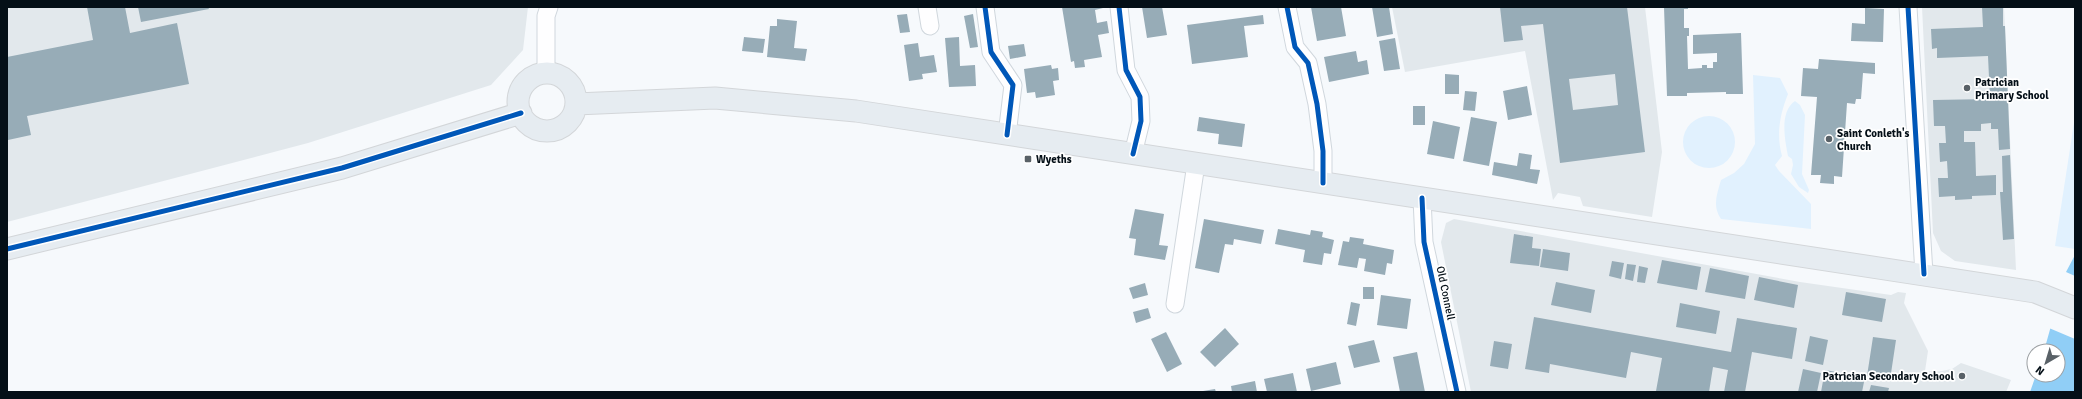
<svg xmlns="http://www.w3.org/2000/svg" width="2082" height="399" font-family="Signika,sans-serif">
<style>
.built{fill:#e2e8ec}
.green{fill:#e1f1fe}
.water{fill:#90cef6}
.pier{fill:#f6f9fc}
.building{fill:#97acb7;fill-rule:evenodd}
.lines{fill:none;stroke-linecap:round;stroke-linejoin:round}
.minor-casing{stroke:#d0d7dd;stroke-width:19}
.major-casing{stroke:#d3d6d9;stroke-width:23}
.minor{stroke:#fefeff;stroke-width:17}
.major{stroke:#e6ecf1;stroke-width:21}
.cycleway-casing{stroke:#fff;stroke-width:8}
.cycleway{stroke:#0057b8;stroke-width:5}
.poi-dot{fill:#596167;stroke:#fff;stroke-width:1.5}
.labels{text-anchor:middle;stroke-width:3.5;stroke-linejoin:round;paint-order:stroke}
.poi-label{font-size:11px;font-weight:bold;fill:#040f17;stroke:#fff;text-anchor:start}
.street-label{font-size:11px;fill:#040f17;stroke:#fff}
</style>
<rect width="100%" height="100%" fill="#f6f9fc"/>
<!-- built -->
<path class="built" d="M 7,7 L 528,7 L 523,50 L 491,85 L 308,143 L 7,222 Z
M 1392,7 L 1645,7 L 1662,152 L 1652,217 L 1583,206 L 1580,197 L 1558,193 L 1553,200 L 1525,51 L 1405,72 Z
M 1922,7 L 2004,7 L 2016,270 L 1955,261 L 1941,251 L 1933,233 Z
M 1454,219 L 1800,282 L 1891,295 L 1898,292 L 1906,293 L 1904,303 L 1928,351 L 1925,371 L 1936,372 L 1952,369 L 1961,363 L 2011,380 L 2006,392 L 1471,392 L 1441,242 L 1446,223 Z"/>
<!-- green -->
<path class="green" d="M 1753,75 L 1780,78 L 1788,94 C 1780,114 1776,134 1782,156 L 1775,165 L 1779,171 L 1811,204 L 1811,229 L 1721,219 C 1712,206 1717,194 1721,180 L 1734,173 L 1744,164 L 1755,144 Z
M 1795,101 L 1800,105 L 1805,115 L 1802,174 L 1809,190 L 1808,193 L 1799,187 L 1791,174 L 1793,165 L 1792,159 L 1788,156 C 1785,140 1779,112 1795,101 Z
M1683 142a26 26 0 1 1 52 0a26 26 0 1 1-52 0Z
M 2075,116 L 2075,249 L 2055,246 Z"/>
<!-- water -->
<path class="water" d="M 2075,255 L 2075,392 L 2030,392 L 2036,375 L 2058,375 L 2058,351 L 2044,351 L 2066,272 Z"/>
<!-- pier -->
<path class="pier" d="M 2066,267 L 2066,272 L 2075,276 L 2075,339 L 2049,328 Z"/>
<!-- building -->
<path class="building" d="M 87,7 L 125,7 L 130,33 L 177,23 L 189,84 L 27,116 L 31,135 L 8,140 L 7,57 L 93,40 Z
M 138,7 L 208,7 L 209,9 L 141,22 Z
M 1062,7 L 1107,7 L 1095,10 L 1097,23 L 1107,21 L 1109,33 L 1098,35 L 1102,57 L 1084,60 L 1085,67 L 1075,68 L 1074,61 L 1071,62 Z
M 1142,7 L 1162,7 L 1167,35 L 1147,38 Z
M 1311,7 L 1341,7 L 1346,36 L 1317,41 Z
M 1372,7 L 1389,7 L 1393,34 L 1377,37 Z
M 1500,7 L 1627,7 L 1645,152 L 1560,163 L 1543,24 L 1521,26 L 1523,40 L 1504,42 ZM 1615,74 L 1618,105 L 1573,110 L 1569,79 Z
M 1664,7 L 1688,7 L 1688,9 L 1684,9 L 1684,28 L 1689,28 L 1689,36 L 1687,36 L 1688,69 L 1702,68 L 1702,65 L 1707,65 L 1707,68 L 1713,68 L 1713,62 L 1717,62 L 1717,53 L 1693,54 L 1693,35 L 1741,33 L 1743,94 L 1726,94 L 1726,92 L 1687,93 L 1687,96 L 1667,96 Z
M 1982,7 L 2003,7 L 2003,26 L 2005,26 L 2010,149 L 1999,150 L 1998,129 L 1991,129 L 1991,123 L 1981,124 L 1981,131 L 1964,131 L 1964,142 L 1975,142 L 1976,176 L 1996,175 L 1996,195 L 1972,196 L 1972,199 L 1955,200 L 1955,196 L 1939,197 L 1938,178 L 1948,178 L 1947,161 L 1940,162 L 1939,143 L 1946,143 L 1945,126 L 1934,126 L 1933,100 L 1990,99 L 1988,56 L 1937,58 L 1937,48 L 1932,49 L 1931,29 L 1983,27 Z
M 1865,8 L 1884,9 L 1883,42 L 1851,41 L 1852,23 L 1865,24 Z
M 907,14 L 910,32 L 900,33 L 897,15 Z
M 973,14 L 978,47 L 970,48 L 964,16 Z
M 1263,15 L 1264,24 L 1244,26 L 1248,57 L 1192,64 L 1187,25 Z
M 777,19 L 797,21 L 794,48 L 807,49 L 805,61 L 767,57 L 770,26 L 777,26 Z
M 744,37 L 765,39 L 763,53 L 742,51 Z
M 959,37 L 960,66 L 975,65 L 976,86 L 949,87 L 945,38 Z
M 1395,38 L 1400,69 L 1384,71 L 1379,41 Z
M 918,43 L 920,57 L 934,55 L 937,72 L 922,74 L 923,79 L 909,81 L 904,45 Z
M 1024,44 L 1026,56 L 1010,59 L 1008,46 Z
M 1356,51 L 1358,62 L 1367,60 L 1369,74 L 1329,82 L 1324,57 Z
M 1819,59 L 1875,63 L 1875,74 L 1863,73 L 1861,99 L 1856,99 L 1855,104 L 1847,103 L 1842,177 L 1834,176 L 1834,184 L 1820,183 L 1821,175 L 1811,175 L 1817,97 L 1801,96 L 1803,68 L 1818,69 Z
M 1051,65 L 1052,69 L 1058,68 L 1059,80 L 1053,81 L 1055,95 L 1036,98 L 1035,92 L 1027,93 L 1024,69 Z
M 1445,74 L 1459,75 L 1459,94 L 1445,94 Z
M 1527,86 L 1532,115 L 1508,120 L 1503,91 Z
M 1465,91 L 1477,92 L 1475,111 L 1463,110 Z
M 1413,106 L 1425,106 L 1425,125 L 1413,125 Z
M 1199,117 L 1245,124 L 1242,147 L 1218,144 L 1219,134 L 1197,131 Z
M 1471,117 L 1497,122 L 1489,166 L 1463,161 Z
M 1433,121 L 1460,127 L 1454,159 L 1427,154 Z
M 1519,153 L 1532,155 L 1530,169 L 1540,170 L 1537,184 L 1492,175 L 1494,162 L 1517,166 Z
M 2010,155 L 2014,239 L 2003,240 L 2000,192 L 2003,192 L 2002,156 Z
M 1135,209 L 1164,214 L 1159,245 L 1168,246 L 1165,260 L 1134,255 L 1136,239 L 1129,238 Z
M 1204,219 L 1264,230 L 1261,244 L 1234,239 L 1233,245 L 1225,244 L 1219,273 L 1195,268 Z
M 1278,229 L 1310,235 L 1311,230 L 1323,232 L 1322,237 L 1334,240 L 1331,254 L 1324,253 L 1322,265 L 1303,262 L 1305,250 L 1275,244 Z
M 1514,234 L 1533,237 L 1532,248 L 1541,249 L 1539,266 L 1510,263 Z
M 1350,237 L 1364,239 L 1363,244 L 1394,250 L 1392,264 L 1387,263 L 1385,275 L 1364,271 L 1366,259 L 1359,258 L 1357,268 L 1338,265 L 1343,241 L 1349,242 Z
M 1543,249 L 1570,253 L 1568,271 L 1540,267 Z
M 1662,260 L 1701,267 L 1697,290 L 1657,283 Z
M 1612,261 L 1624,263 L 1621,279 L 1609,276 Z
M 1627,264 L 1636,265 L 1633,281 L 1625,279 Z
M 1639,266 L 1648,268 L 1645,283 L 1637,282 Z
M 1710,268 L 1749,276 L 1745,299 L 1705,292 Z
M 1759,277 L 1798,285 L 1794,308 L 1754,300 Z
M 1556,282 L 1595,290 L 1591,313 L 1551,305 Z
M 1145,283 L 1148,295 L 1133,299 L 1129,288 Z
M 1363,287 L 1374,287 L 1374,299 L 1363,299 Z
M 1846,292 L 1886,299 L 1882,322 L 1842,315 Z
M 1381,295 L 1411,299 L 1407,329 L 1377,325 Z
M 1351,302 L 1360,304 L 1356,326 L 1347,324 Z
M 1680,303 L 1720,311 L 1716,334 L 1676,327 Z
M 1148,308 L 1151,318 L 1136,323 L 1133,312 Z
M 1534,317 L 1731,352 L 1737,318 L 1797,328 L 1792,359 L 1752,352 L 1745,392 L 1724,392 L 1728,370 L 1713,367 L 1709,392 L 1664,392 L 1656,391 L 1662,358 L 1631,352 L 1626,378 L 1550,364 L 1549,373 L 1525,369 Z
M 1225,328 L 1239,344 L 1215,367 L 1200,352 Z
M 1166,332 L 1182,364 L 1167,372 L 1151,339 Z
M 1810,336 L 1828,340 L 1823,365 L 1805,361 Z
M 1873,337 L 1896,340 L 1890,380 L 1867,376 Z
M 1374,340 L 1380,362 L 1354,368 L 1348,346 Z
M 1494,341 L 1512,344 L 1508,369 L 1490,366 Z
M 1417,352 L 1425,392 L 1400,392 L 1393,357 Z
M 1336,362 L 1341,384 L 1311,391 L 1306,369 Z
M 1803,369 L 1821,373 L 1817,392 L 1798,392 Z
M 1825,370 L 1865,377 L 1862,392 L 1821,392 Z
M 1293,373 L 1297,392 L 1267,392 L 1264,379 Z
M 1255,381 L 1257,392 L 1232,392 L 1231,386 Z
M 1871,385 L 1889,388 L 1888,392 L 1869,392 Z
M 1215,389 L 1216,392 L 1203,392 L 1203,391 Z"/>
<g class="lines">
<!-- minor casing -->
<g class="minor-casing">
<path id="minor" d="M 927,7 L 930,26
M 985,7 L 991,52 L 1013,85 L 1007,135
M 1119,7 L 1126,70 L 1140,97 L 1141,121 L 1133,154
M 1287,7 L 1295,47 L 1308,63 L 1317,104 L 1323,151 L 1323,183
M 1908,7 L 1924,274
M 546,73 L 546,16 L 549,7
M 1422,198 L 1424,242 L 1457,392
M 1175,304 L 1196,164"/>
</g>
<!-- major casing -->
<g class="major-casing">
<path id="major" d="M518 102a29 29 0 1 1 58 0a29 29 0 1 1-58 0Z
M 576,104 L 715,98 L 856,111 L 2035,292 L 2075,308
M 7,249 L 342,168 L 521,113"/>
</g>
<!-- minor -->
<use href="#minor" class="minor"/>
<!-- major -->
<use href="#major" class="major"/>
<!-- cycleway casing -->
<g class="cycleway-casing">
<path id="cycleway" d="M 985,7 L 991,52 L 1013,85 L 1007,135
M 1119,7 L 1126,70 L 1140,97 L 1141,121 L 1133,154
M 1287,7 L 1295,47 L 1308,63 L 1317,104 L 1323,151 L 1323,183
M 1908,7 L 1924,274
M 1422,198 L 1424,242 L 1457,392
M 7,249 L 342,168 L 521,113"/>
</g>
<!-- cycleway -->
<use href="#cycleway" class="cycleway"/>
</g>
<!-- markers -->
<g class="poi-dot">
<circle cx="1967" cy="88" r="4"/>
<circle cx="1829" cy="139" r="4"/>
<rect x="1024" y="155" width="8" height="8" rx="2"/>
<circle cx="1962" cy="376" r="4"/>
</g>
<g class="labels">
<!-- poi labels -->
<g class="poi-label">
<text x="1975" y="86">Patrician<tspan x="1975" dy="13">Primary School</tspan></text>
<text x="1837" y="137">Saint Conleth's<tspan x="1837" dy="13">Church</tspan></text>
<text x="1036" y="163">Wyeths</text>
<text x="1954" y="380" text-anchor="end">Patrician Secondary School</text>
</g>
<!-- street labels -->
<g class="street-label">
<text transform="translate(1446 293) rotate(78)" y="4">Old Connell</text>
</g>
</g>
<!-- border -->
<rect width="2082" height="399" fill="none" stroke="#040f17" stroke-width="16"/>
<!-- north arrow -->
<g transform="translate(2046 363) rotate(218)"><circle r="19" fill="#ffffff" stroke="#9b9fa2"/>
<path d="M0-3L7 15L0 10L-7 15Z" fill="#596167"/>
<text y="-6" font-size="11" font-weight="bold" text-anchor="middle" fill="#040f17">N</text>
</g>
</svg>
